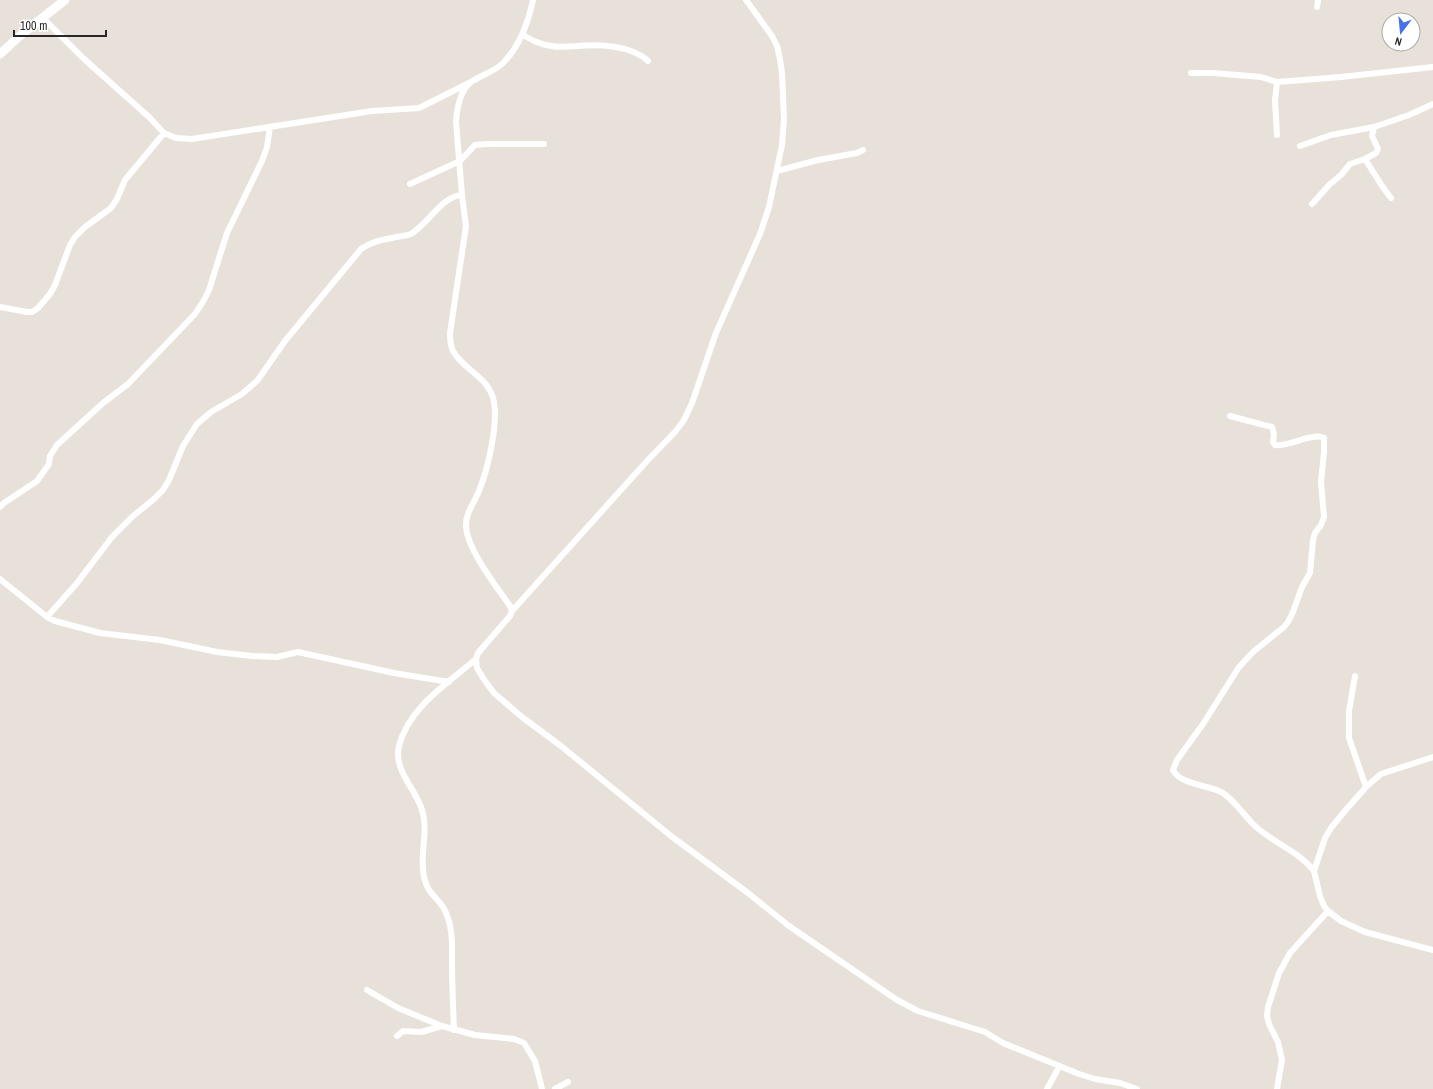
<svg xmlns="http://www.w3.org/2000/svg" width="1433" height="1089" font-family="'Archivo Narrow',sans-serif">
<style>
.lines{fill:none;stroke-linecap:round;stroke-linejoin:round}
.street{stroke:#fff;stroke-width:6}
.secondary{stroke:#fff;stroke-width:9}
</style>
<rect width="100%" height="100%" fill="#e8e1d9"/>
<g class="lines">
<!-- street -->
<path class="street" d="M 533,0 C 528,23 520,46 503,63 C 494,72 481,75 471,82 C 460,90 457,109 456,122 L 462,195 L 466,226 L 450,333 C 450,339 450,345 453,351 C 464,371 489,376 494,402 C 498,425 488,469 479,491 C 474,503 465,514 466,527 C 468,551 497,587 510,606 L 512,611 L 510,616 L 478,653 L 476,659 L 477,668 L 485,681 L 494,693 L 522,717 L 561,746 L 671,836 L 748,893 L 789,926 L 897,1000 L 918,1011 L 985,1032 L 1003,1043 L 1079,1074 L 1095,1079 L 1120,1083 L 1137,1089
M 1317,7 L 1318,0
M 42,17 L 83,58 L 149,117 L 164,133 L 176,138 L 192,139 L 372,111 L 419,108 L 469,83
M 523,35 C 532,40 541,45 552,46 C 560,48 568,46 577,46 C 599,44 631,45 648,61
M 1191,73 L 1213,73 L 1261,77 L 1277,82 L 1341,77 L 1433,67
M 1277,135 L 1275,100 L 1277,82
M 1300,146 L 1331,135 L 1374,127 L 1409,115 L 1433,104
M 1365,159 L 1382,186 L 1391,198
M 777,171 L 818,160 L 857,153 L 863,150
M 410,184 L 460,161 L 475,145 L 486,144 L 544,144
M 1312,204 L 1330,184 L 1341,175 L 1350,164 L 1365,159 L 1376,153 L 1378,149 L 1372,136 L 1374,127
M 0,307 L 27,312 L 32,312 L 38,308 L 50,294 L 55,285 L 70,245 L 75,237 L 85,227 L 111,208 L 117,199 L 125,180 L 164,133
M 1230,416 L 1272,427 L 1274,434 L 1273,442 L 1275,445 C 1289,447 1313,432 1324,438 L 1324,452 L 1321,482 L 1324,517 L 1321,525 L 1315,533 L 1313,540 L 1310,573 L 1302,587 L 1293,612 L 1288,622 L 1284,627 L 1254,651 L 1239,667 L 1203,724 L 1177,760 L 1173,770 C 1178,783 1208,786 1219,791 C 1230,795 1243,814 1252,823 C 1270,842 1298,850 1314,871
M 0,507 L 4,503 L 37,481 L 49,464 L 50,456 L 57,445 L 103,403 L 128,384 L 195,314 L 204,300 L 209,290 L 227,233 L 262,161 L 267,147 L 270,127
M 0,579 L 47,617 L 55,621 L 100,633 L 160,640 L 217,652 L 252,656 L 277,657 L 298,652 L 394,673 L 449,682
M 512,611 L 646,462 L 675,432 L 684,420 L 692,403 L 716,333 L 760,234 L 769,207 L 782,145 L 784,119 L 782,73 L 780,59 L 777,46 L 772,36 L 746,0
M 47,617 L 77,583 L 112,537 L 133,516 L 154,499 L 163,490 L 169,480 L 183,446 L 197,424 L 211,412 L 242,394 L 257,381 L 285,341 L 361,249 C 372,241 383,240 396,237 C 401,236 406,236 411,234 C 428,224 442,196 462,195
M 1355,676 L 1349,711 L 1349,738 L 1366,787
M 1433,757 L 1381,774 L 1366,787 L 1344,812 L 1331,828 L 1325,838 L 1314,871 L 1320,896 L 1324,906 L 1328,911 L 1341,921 L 1365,932 L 1433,950
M 367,990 L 398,1008 L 442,1026
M 454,1030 C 453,1007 452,983 452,960 C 452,946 453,935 449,921 C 447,917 446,911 443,907 C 435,895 428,894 424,877 C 419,855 429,831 422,810 C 416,789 393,770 399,746 C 409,707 447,684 476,659
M 397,1036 L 403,1031 L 421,1032 L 442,1026 L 475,1035 L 514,1039 L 524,1043 L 535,1061 L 542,1089
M 555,1089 L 568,1082
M 1047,1089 L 1059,1067
M 1277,1089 L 1282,1060 L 1278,1042 L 1269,1024 L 1267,1016 L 1268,1007 L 1279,973 L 1290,953 L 1328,911"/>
<!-- secondary -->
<path class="secondary" d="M 0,54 L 22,34 L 65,0"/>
</g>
<!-- north arrow -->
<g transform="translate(1401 32) rotate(196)"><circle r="19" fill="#ffffff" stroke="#a9a9a9"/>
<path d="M0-3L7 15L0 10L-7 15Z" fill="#4671e9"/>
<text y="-6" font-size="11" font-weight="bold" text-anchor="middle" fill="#272727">N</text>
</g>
<!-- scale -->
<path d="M14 30v6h92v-6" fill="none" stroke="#272727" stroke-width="2"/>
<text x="20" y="30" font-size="12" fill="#272727" stroke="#ffffff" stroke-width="3" paint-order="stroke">100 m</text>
</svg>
